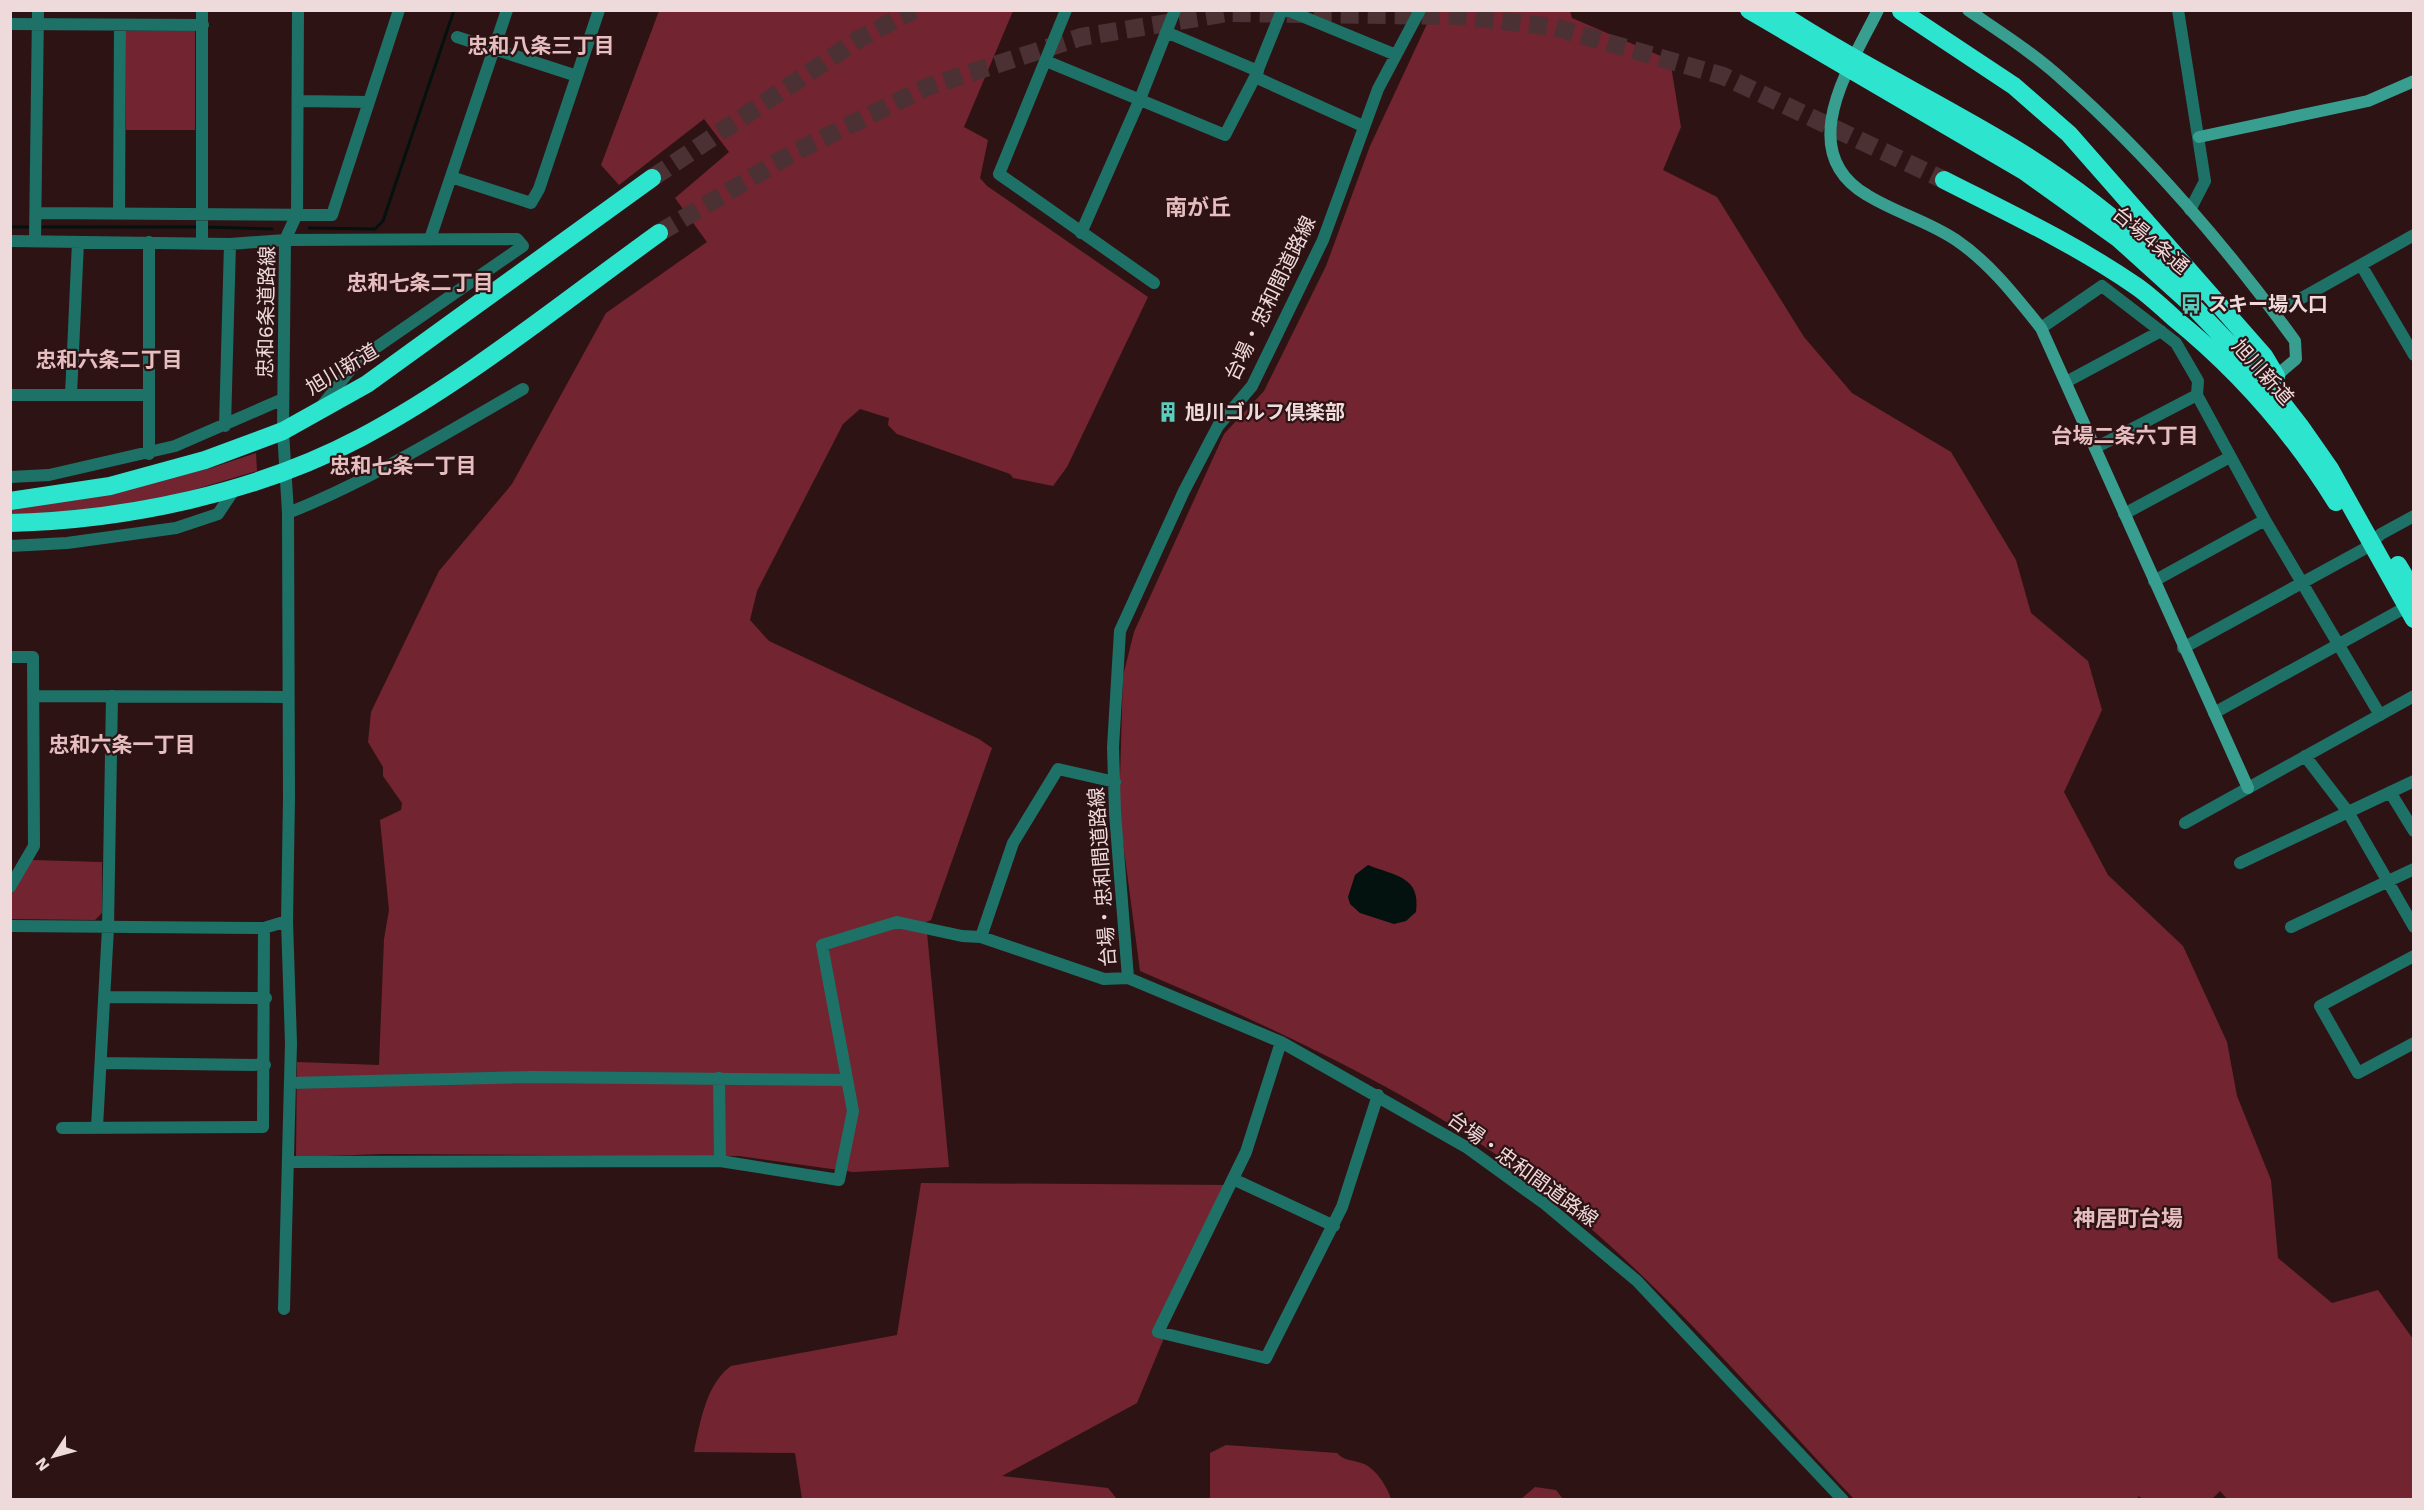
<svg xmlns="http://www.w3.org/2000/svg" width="2424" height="1510" font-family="'Work Sans','Noto Sans JP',sans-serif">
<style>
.green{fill:#722530}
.water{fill:#03110f}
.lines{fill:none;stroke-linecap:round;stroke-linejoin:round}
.stream{stroke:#03110f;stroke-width:3}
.highway-tunnel{stroke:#4b3133;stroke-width:18;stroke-dasharray:18 9;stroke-linecap:butt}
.street{stroke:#1e7167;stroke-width:12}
.secondary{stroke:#379e90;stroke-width:12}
.highway{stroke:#2de4cf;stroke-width:18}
.labels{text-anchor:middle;stroke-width:4.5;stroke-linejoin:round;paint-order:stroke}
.street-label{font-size:20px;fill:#efdadb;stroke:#2e1315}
.poi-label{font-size:20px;font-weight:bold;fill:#efdadb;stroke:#2e1315;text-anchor:start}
.neighbourhood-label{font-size:21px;font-weight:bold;fill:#e6bec0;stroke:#2e1315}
.quarter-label{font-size:22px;font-weight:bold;fill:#e6bec0;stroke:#2e1315}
</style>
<rect width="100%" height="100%" fill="#2e1315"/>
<!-- green -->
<path class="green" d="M 659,11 L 1013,11 L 964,127 L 988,140 L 980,178 L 987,186 L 1148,297 L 1067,467 L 1053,486 L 1013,478 L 1010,474 L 897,434 L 888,425 L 889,418 L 860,409 L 843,424 L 757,591 L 750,620 L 769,641 L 979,739 L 992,748 L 931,920 L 926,922 L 949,1167 L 853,1172 L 739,1156 L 383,1154 L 296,1157 L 297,1062 L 379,1065 L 384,939 L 389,910 L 380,820 L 401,810 L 402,803 L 383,776 L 383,767 L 368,742 L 371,712 L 439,571 L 512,484 L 606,313 L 707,242 L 675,198 L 729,152 L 704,119 L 619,185 L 601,165 Z
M 1433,11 L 1570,11 L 1572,18 L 1670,60 L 1681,127 L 1663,170 L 1717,197 L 1804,337 L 1852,393 L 1951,452 L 2016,560 L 2031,613 L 2088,661 L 2102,710 L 2064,792 L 2108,875 L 2183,946 L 2227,1042 L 2237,1096 L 2271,1180 L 2278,1258 L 2332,1303 L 2378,1290 L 2413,1339 L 2413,1499 L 2228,1500 L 2220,1491 L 2211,1500 L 2143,1500 L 2139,1496 L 2136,1500 L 1854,1499 C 1754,1394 1660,1281 1546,1191 C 1426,1097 1279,1030 1140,971 L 1119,812 L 1123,676 L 1134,632 L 1224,434 L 1264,391 L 1326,266 L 1370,146 Z
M 126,31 L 195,31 L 195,130 L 126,130 Z
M 256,453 L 257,471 L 186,492 L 129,505 L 11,517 L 11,507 L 109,493 L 211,468 Z
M 31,860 L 102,862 L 102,913 L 95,920 L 12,919 L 11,895 Z
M 921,1183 L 1230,1185 L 1173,1298 L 1164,1338 L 1137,1403 L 1002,1476 L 1108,1488 L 1117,1499 L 802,1499 L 795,1453 L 694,1452 C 700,1423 706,1384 731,1366 L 897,1335 Z
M 1226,1445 L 1337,1453 C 1343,1461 1355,1460 1364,1464 C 1376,1469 1388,1488 1391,1499 L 1210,1499 L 1210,1453 Z
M 1535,1487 L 1556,1490 L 1563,1499 L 1521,1499 Z"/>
<!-- water -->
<path class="water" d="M 1368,865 C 1395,876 1421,876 1416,912 L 1406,921 L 1394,924 L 1360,913 L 1350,904 L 1348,897 L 1355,875 Z"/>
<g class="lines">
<!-- stream -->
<path class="stream" d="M 10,227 L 33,227
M 39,227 L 198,227
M 204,227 L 272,229
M 309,228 L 375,229 L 383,221 L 454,10"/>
<!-- highway-tunnel -->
<path class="highway-tunnel" d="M 652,178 L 859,39 L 914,10
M 659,233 L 791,154 L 927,87 L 1081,37 L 1228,13 L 1459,16 L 1554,27 L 1723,76 L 1944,180"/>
<!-- street -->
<path class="street" d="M 202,10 L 202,242
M 1066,10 L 999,174 L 1154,283
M 1287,10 L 1396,55
M 2178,10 L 2205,181 L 2190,210
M 10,24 L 203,25
M 1166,32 L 1258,71
M 457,37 L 577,76
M 1046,61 L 1225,135 L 1255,77 L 1282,10
M 1255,77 L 1363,126
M 298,101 L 368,102
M 451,177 L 531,203 L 539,189 L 599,10
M 37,213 L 332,215 L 399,10
M 119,214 L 120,25
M 1081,233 L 1140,99 L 1175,10
M 430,239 L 507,10
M 10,241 L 230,244 L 285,240 L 517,239 L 523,246 L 358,360 L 321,407
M 35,241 L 38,10
M 2361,265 L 2414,355
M 2275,313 L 2414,235
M 2041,328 L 2102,286 L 2176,343 L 2198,381 L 2197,395 L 2095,448
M 2066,382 L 2161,331
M 10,395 L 148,395
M 71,395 L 78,242
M 2197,395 L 2265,520 L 2380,715
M 225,426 L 230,244
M 149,454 L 149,242
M 10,477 L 49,475 L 175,446 L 283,399
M 288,513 C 371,480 446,433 523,389
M 2124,514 L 2230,457
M 10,546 L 67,543 L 176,528 L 218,514 L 236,487
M 2154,581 L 2265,520
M 2183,648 L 2364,549 L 2381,534 L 2414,516
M 10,657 L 33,657 L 34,846 L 10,887
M 35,696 L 288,697
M 2214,713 L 2399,611
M 2305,756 L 2348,812 L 2414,927
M 2390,792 L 2414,831
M 2185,823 L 2414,696
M 2240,863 L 2414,781
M 10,926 L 264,928 L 287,921
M 2291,927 L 2414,869
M 981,937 L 1013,843 L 1058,769 L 1115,782
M 2414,956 L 2320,1006 L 2358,1073 L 2414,1043
M 1128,978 L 1115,813 L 1113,747 L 1120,631 L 1184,491 L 1218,426 L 1252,386 L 1323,240 L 1378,89 L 1420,10
M 106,997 L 266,998
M 1281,1042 L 1246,1152 L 1158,1332 L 1266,1358 L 1342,1207 L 1378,1095
M 101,1063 L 265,1065
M 719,1078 L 720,1161
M 290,1083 L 533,1077 L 847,1080
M 97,1127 L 108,928 L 112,696
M 62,1128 L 263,1127 L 264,928
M 289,1162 L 720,1161 L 839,1180 L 853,1111 L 822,945 L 897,922 L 962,936 L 981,937 L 1104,979 L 1128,978 L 1281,1042 L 1466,1147 L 1545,1204 L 1637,1281 L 1843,1500
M 1233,1179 L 1334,1226
M 284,1309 L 291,1043 L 287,921 L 289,798 L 288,513 L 283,431 L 285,240 L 297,214 L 298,10"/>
<!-- secondary -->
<path class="secondary" d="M 1878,10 C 1851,65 1792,151 1867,195 C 1896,213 1928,221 1956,240 C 1990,263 2016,297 2041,328 L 2248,788
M 1968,10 C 2000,32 2035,54 2064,81 C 2148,155 2229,250 2295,341 L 2296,359 L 2276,376
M 2199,137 L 2368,101 L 2414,81"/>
<!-- highway -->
<path class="highway" d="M 1749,10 L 2024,171 L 2119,239 L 2191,304 L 2266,382 L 2300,426 L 2330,469 L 2414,619
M 1775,10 C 1851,60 1934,100 2012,147 C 2080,188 2140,238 2197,293
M 1901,11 L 2014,86 L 2069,134 L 2264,356 L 2276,376
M 1944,180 C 2009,213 2075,244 2136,286 C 2149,295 2162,307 2174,318 C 2238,370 2292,431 2336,502
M 10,501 L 110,486 L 205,460 L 283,431 L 367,384 L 652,178
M 10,523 C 127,520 256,493 360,438 C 464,383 563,302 659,233
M 2398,565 L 2414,592"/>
</g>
<!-- icons -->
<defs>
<g id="bus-bare" transform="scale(1.62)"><path d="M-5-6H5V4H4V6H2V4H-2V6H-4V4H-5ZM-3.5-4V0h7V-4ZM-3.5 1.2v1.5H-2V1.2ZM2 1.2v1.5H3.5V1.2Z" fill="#5acebe" stroke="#2e1315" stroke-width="2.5" paint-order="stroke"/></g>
<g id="building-bare" transform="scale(1.62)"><path d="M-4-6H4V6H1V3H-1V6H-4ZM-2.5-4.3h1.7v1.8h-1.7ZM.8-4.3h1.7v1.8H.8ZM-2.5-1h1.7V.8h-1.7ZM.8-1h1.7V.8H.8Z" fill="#5acebe" stroke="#2e1315" stroke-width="2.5" paint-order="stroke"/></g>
</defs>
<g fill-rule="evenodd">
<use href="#bus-bare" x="2191" y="304"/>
<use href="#building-bare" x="1168" y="412"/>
</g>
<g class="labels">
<!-- street labels -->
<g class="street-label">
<text transform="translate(2151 240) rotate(40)" y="7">台場4条通</text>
<text transform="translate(1270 298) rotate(-64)" y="7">台場・忠和間道路線</text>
<text transform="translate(266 312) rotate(-89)" y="7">忠和6条道路線</text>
<text transform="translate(342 369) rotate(-31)" y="7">旭川新道</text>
<text transform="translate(2263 372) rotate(48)" y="7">旭川新道</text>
<text transform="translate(1102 877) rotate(-94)" y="7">台場・忠和間道路線</text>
<text transform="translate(1523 1169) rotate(36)" y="7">台場・忠和間道路線</text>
</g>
<!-- poi labels -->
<g class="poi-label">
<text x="2208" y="311">スキー場入口</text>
<text x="1185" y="419">旭川ゴルフ倶楽部</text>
</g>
<!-- neighbourhood labels -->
<g class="neighbourhood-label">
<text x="541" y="53">忠和八条三丁目</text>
<text x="420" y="290">忠和七条二丁目</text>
<text x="109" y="367">忠和六条二丁目</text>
<text x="2125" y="443">台場二条六丁目</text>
<text x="403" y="473">忠和七条一丁目</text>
<text x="122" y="752">忠和六条一丁目</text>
</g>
<!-- quarter labels -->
<g class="quarter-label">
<text x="1198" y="215">南が丘</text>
<text x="2128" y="1226">神居町台場</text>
</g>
</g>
<!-- border -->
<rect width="2424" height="1510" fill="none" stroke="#efdadb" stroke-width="24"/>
<!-- north arrow -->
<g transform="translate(54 1456) rotate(234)" stroke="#2e1315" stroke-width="4.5" paint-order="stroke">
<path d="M0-4.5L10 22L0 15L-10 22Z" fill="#efdadb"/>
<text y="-9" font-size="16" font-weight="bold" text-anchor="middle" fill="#efdadb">N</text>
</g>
</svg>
